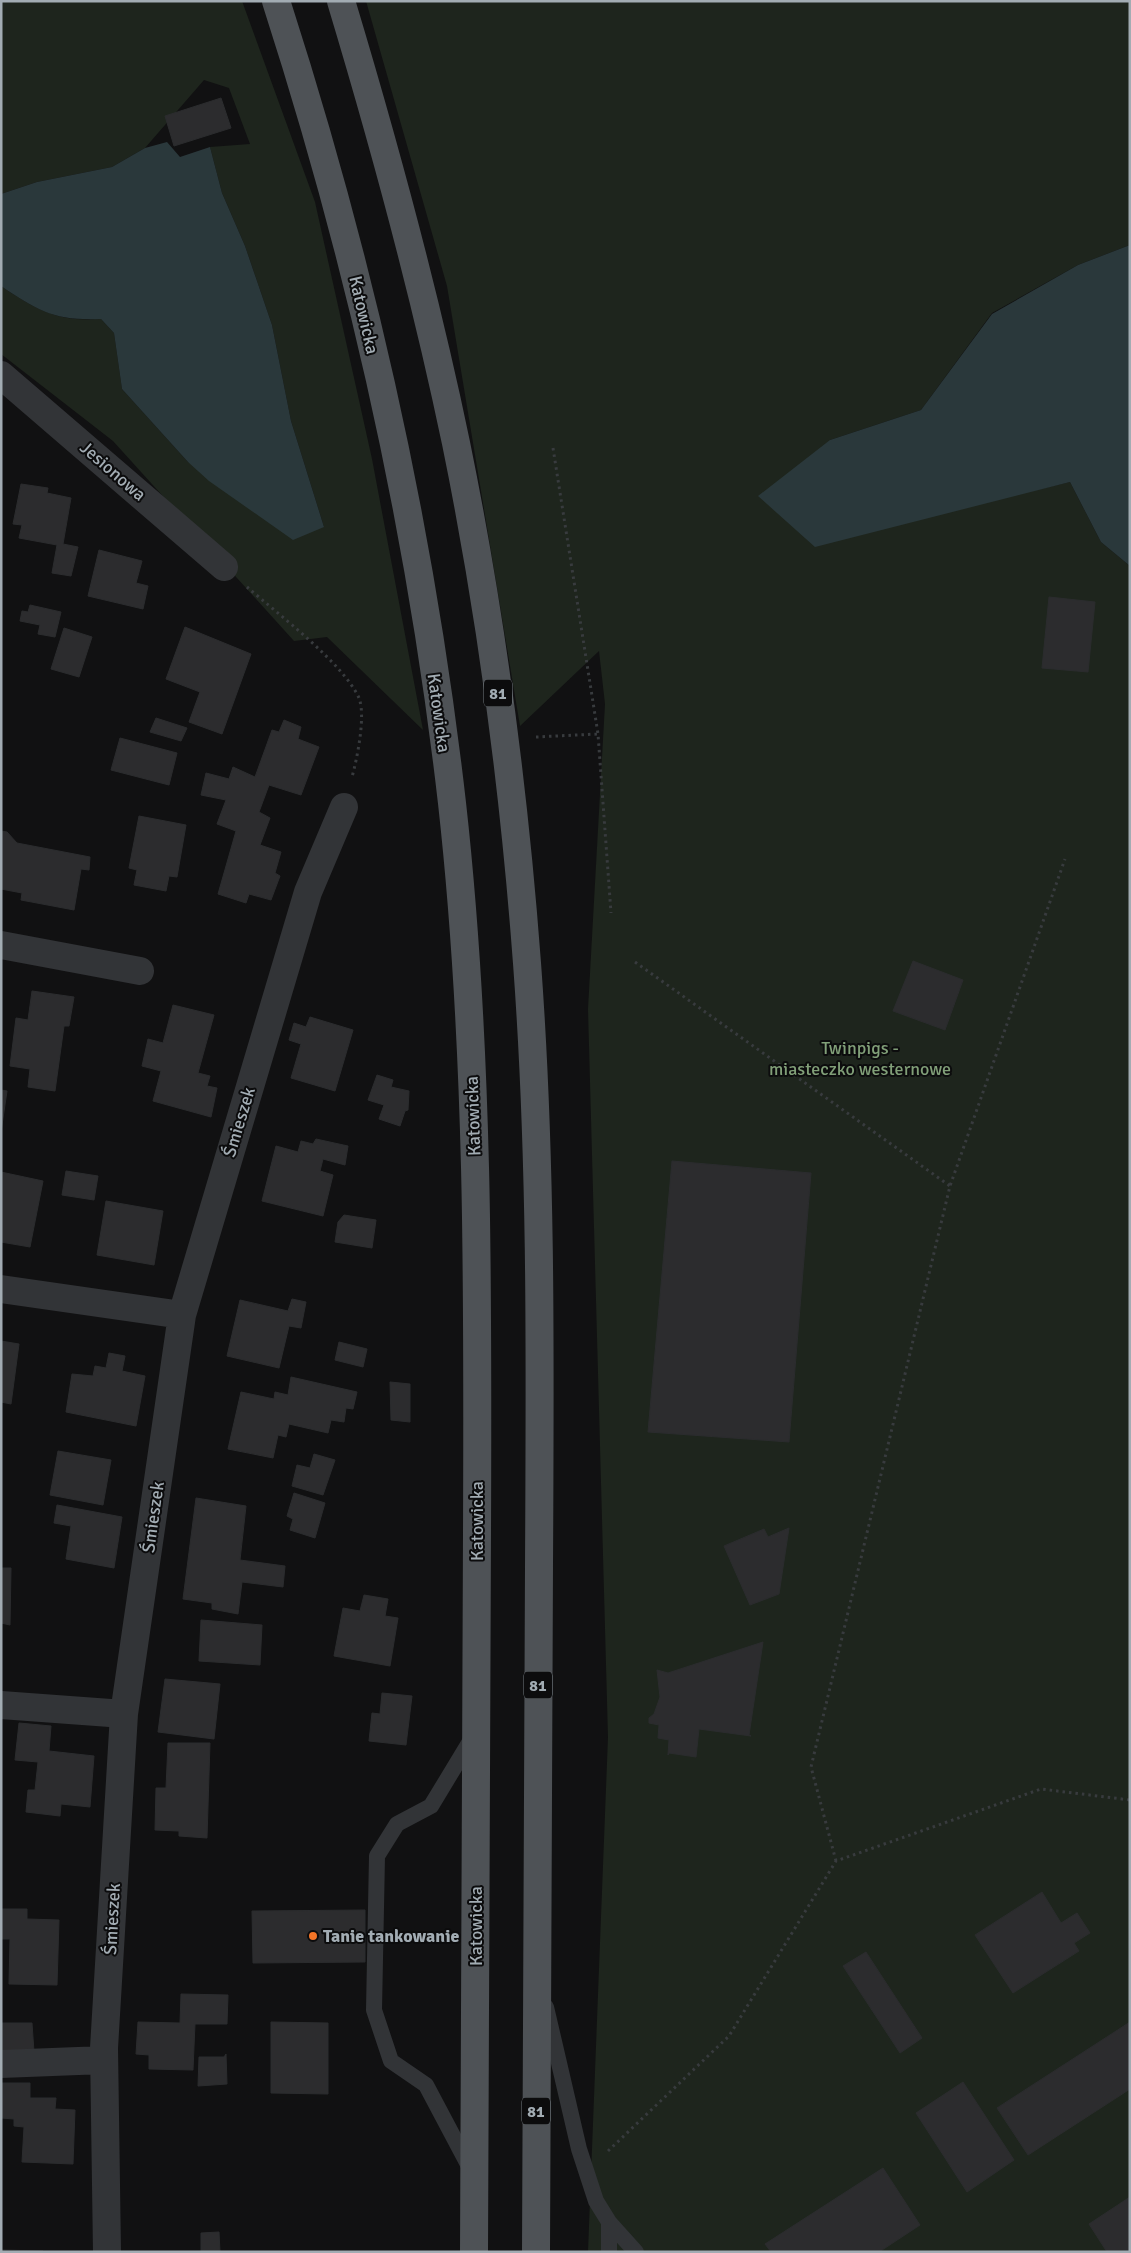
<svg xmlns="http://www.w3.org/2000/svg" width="1131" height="2253" font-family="Signika,sans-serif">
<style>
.green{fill:#1e251d}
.water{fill:#2a383b}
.building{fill:#2c2c2e;stroke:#2b2c2e}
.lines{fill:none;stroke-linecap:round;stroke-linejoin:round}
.path{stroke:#383b3e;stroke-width:3;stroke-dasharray:2.5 4;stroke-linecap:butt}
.service{stroke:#323437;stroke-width:16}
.minor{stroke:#323437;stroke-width:28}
.primary{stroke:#4e5256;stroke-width:28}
.poi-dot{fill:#f47527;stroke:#0c0c0d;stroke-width:2}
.labels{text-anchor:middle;stroke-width:4;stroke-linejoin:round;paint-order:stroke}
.shield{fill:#0c0c0d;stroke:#757c81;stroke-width:1}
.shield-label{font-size:16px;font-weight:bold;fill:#a2acb3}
.street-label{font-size:18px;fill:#a2acb3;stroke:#0c0c0d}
.park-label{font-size:18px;fill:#819f78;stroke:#0c0c0d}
.poi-label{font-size:18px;font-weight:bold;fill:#a2acb3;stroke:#0c0c0d;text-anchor:start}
</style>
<rect width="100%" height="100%" fill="#111112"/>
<!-- green -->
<path class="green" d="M 1,1 L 242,1 L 315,202 L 372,459 L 423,730 L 327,637 L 294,641 L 113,441 L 1,354 L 1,286 C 37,310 56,322 101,319 L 114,333 L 122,389 L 188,462 L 324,527 L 291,421 L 272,325 L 245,246 L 222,193 L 210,147 L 250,144 L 229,88 L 204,80 L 145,148 L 112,167 L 37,182 L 1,194 Z
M 366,1 L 1130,1 L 1130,245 L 1078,265 L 992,313 L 921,410 L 830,440 L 969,506 L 1070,482 L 1101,542 L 1130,566 L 1130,2252 L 588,2252 L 608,1737 L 588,1009 L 605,704 L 599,651 L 520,726 L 447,286 Z"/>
<!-- water -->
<path class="water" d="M 167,142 L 180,157 L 210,147 L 222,193 L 245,246 L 272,325 L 291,421 L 324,527 L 293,540 L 209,481 L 188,462 L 122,389 L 114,333 L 101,319 C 55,321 38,311 1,286 L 1,194 L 37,182 L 112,167 L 145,148 Z
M 1130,245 L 1130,566 L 1101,542 L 1070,482 L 815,547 L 758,496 L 830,440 L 921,410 L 992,314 L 1078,265 Z"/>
<!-- building -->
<path class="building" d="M 221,98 L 231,128 L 174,146 L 165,116 Z
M 21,484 L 48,488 L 47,493 L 71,498 L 63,544 L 78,547 L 71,576 L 52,573 L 57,545 L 19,538 L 22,525 L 13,524 Z
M 99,550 L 142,561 L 136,583 L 148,586 L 143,609 L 88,596 Z
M 1049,597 L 1095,602 L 1088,672 L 1042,668 Z
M 30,605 L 61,612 L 55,637 L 38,634 L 40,625 L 20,621 L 22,611 L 28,612 Z
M 185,627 L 251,654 L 222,734 L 189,722 L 200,692 L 166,679 Z
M 64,628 L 92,637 L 79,677 L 51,669 Z
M 156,718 L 187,728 L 181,741 L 150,732 Z
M 284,720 L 301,727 L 298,739 L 319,747 L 301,795 L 269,785 L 259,812 L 270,818 L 260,845 L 281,852 L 275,873 L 280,876 L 271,900 L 249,894 L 246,903 L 218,894 L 236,831 L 217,824 L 226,800 L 201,795 L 206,773 L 229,779 L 233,767 L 255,777 L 272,730 L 279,732 Z
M 120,738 L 177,753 L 169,785 L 111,770 Z
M 139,816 L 186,825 L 177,877 L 169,876 L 166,891 L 134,885 L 137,870 L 129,868 Z
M 1,831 L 7,832 L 17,843 L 90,857 L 89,870 L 81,869 L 74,910 L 21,900 L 22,893 L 1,889 Z
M 913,961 L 963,980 L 945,1030 L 893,1011 Z
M 32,991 L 74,997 L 69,1026 L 64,1026 L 55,1091 L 28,1087 L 30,1069 L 10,1066 L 16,1018 L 28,1020 Z
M 173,1005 L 214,1015 L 198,1073 L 210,1076 L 207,1086 L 217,1088 L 211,1117 L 153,1101 L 161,1071 L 142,1066 L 148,1039 L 163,1043 Z
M 310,1017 L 353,1030 L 335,1091 L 291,1078 L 301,1044 L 289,1040 L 294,1023 L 306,1027 Z
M 377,1075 L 393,1080 L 391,1087 L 409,1091 L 408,1110 L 405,1111 L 400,1126 L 379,1119 L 384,1105 L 368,1100 Z
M 1,1090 L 7,1091 L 1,1132 Z
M 316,1139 L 348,1146 L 345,1165 L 323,1159 L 320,1171 L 333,1175 L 323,1216 L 262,1201 L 276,1146 L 298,1152 L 301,1141 L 313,1144 Z
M 672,1161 L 811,1173 L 789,1442 L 648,1432 Z
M 66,1171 L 98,1176 L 94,1200 L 62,1195 Z
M 1,1172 L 43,1181 L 30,1247 L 1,1242 Z
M 106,1201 L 163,1211 L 154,1265 L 97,1255 Z
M 344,1215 L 376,1220 L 372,1248 L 335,1242 L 338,1222 Z
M 292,1299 L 306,1302 L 301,1328 L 289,1326 L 279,1368 L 227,1356 L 240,1300 L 288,1311 Z
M 1,1341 L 19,1344 L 11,1404 L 1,1402 Z
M 339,1342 L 367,1349 L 363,1367 L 335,1360 Z
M 109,1353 L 125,1356 L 122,1371 L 145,1376 L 136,1426 L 66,1412 L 72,1374 L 93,1376 L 95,1366 L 106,1368 Z
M 291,1377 L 357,1392 L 353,1409 L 346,1408 L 344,1422 L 331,1420 L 328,1433 L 289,1424 L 286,1437 L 278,1435 L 273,1458 L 228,1449 L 241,1392 L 274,1399 L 275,1392 L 288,1395 Z
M 390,1382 L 410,1384 L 410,1422 L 391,1420 Z
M 58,1451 L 111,1460 L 103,1505 L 50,1495 Z
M 314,1454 L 335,1460 L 323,1495 L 292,1486 L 297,1465 L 310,1468 Z
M 294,1493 L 325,1503 L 315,1538 L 290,1530 L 293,1519 L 287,1516 Z
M 196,1498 L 246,1506 L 240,1560 L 285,1566 L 283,1587 L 242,1582 L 238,1614 L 212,1609 L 212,1603 L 183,1599 Z
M 57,1505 L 122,1517 L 114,1568 L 66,1559 L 71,1526 L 54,1523 Z
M 789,1528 L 779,1594 L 750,1605 L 724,1546 L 764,1529 L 768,1537 Z
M 1,1568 L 11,1568 L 10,1625 L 1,1623 Z
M 364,1595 L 388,1599 L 385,1616 L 398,1618 L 390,1666 L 334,1656 L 343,1608 L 360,1611 Z
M 201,1620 L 262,1625 L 260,1665 L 199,1661 Z
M 763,1642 L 749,1735 L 751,1736 L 699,1729 L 696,1757 L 669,1753 L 668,1755 L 669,1740 L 658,1738 L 659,1725 L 649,1723 L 649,1718 L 654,1714 L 660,1697 L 657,1670 L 668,1673 Z
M 165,1679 L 220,1684 L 214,1739 L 158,1732 Z
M 382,1693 L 412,1696 L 406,1745 L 369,1741 L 372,1713 L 380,1714 Z
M 19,1723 L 51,1726 L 49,1751 L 94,1756 L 90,1807 L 61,1804 L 60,1816 L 26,1812 L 28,1790 L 35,1790 L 38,1762 L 15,1760 Z
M 168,1743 L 210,1743 L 207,1838 L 179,1836 L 179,1831 L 155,1830 L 156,1788 L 166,1788 Z
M 1042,1892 L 1061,1923 L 1077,1913 L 1090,1933 L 1074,1943 L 1079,1951 L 1013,1993 L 975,1935 Z
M 1,1909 L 27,1909 L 27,1919 L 59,1920 L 57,1985 L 9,1984 L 10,1939 L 1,1939 Z
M 365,1910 L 365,1962 L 253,1963 L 252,1911 Z
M 866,1952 L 922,2038 L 900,2053 L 843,1966 Z
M 181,1994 L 228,1995 L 227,2024 L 195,2024 L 193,2070 L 149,2069 L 149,2055 L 136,2054 L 138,2022 L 180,2023 Z
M 271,2022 L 328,2023 L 328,2094 L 271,2093 Z
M 1130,2022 L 1130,2089 L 1028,2155 L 997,2108 Z
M 1,2023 L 32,2023 L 34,2052 L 1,2052 Z
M 226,2054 L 227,2084 L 198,2086 L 199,2057 L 224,2057 Z
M 963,2082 L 1014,2160 L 967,2192 L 916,2113 Z
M 1,2083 L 30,2083 L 30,2098 L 56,2098 L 55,2109 L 75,2110 L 73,2164 L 22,2162 L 24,2127 L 14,2126 L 14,2119 L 1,2118 Z
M 883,2168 L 920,2225 L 879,2252 L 771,2252 L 765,2244 Z
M 1130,2197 L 1130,2252 L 1107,2252 L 1089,2224 Z
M 219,2232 L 220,2252 L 201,2252 L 201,2233 Z
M 1,2250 L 43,2251 L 43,2252 L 1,2252 Z"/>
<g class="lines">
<!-- path -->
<path class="path" d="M 553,448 L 598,734 L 611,913
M 247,587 C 278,614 343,663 359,698 C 366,716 357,759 352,777
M 536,737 L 598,734
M 635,962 L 950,1186
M 836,1861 L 811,1767 L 950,1186 L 1065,859
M 608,2151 L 729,2036 L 836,1861 L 1041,1789 L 1130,1800"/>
<!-- service -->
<path class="service" d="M 546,2007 L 579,2149 L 596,2201 L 609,2222 L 636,2252
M 471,2170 L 426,2085 L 391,2061 L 374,2010 L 377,1856 L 397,1824 L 431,1806 L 474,1735
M 609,2252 L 609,2222"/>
<!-- minor -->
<path class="minor" d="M 1,375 L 224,567
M 1,945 L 140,971
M 1,1289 L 182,1315
M 1,1705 L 124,1714
M 1,2064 L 104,2060
M 107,2252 L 104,2048 L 124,1714 L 182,1315 L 308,892 L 344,807"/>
<!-- primary -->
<path class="primary" d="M 276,1 C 360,261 421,531 452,803 C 479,1045 478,1289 477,1533 C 476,1772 476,2012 474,2252
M 341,1 C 385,147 425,294 456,443 C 491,614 514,789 527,963 C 542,1164 540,1366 539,1567 C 538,1795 537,2024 536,2252"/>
</g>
<!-- markers -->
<circle class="poi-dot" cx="313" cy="1936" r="5"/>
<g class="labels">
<!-- shield labels -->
<g class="shield">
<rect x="484" y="679.5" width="28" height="27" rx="4"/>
<rect x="524" y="1671.5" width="28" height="27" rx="4"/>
<rect x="522" y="2097.5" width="28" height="27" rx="4"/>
</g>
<g class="shield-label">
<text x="498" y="699">81</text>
<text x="538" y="1691">81</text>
<text x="536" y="2117">81</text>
</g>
<!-- street labels -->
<g class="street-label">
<text transform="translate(364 315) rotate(77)" y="6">Katowicka</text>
<text transform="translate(113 471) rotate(41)" y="6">Jesionowa</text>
<text transform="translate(439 713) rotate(82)" y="6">Katowicka</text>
<text transform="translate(473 1116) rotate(-92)" y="6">Katowicka</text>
<text transform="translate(239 1122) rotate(-73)" y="6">Śmieszek</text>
<text transform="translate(153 1517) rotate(-82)" y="6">Śmieszek</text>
<text transform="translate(477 1521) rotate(-90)" y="6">Katowicka</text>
<text transform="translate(112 1919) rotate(-87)" y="6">Śmieszek</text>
<text transform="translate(476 1926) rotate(-90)" y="6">Katowicka</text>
</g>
<!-- park labels -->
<g class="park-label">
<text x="860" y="1054">Twinpigs -<tspan x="860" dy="21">miasteczko westernowe</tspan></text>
</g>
<!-- poi labels -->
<g class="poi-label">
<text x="323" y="1942">Tanie tankowanie</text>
</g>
</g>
<!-- border -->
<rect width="1131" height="2253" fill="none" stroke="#a2acb3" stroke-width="5"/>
</svg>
